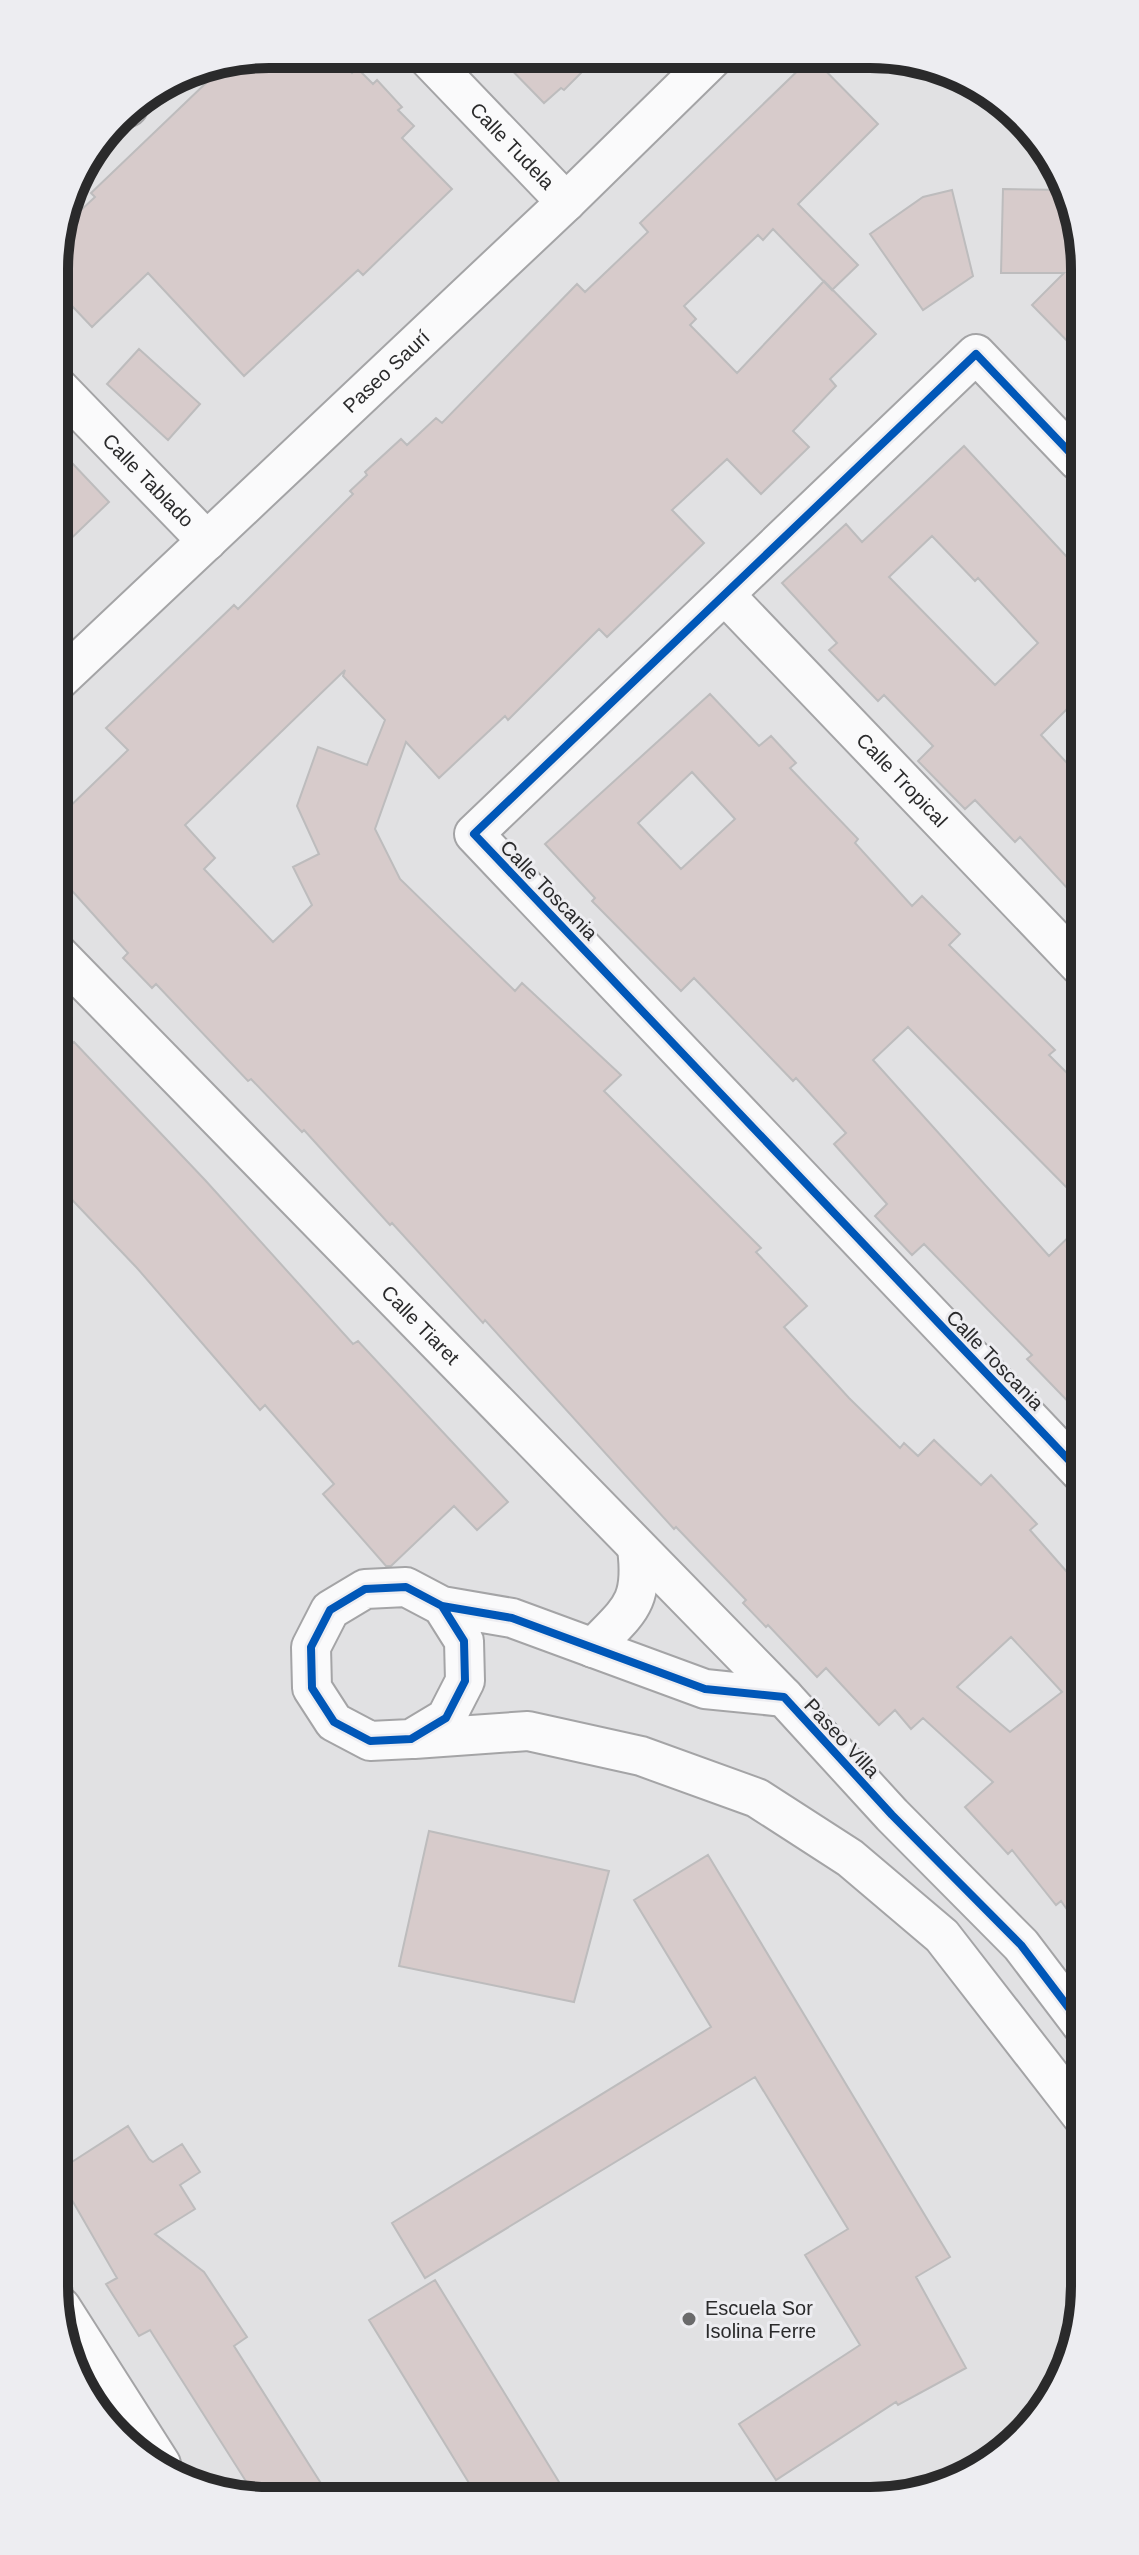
<svg xmlns="http://www.w3.org/2000/svg" width="1139" height="2555" font-family="Arial,sans-serif">
<style>
.building{fill:#d7cbcb;stroke:#bdbcbd;stroke-width:2;fill-rule:evenodd}
.lines{fill:none;stroke-linecap:round;stroke-linejoin:round}
.minor-casing{stroke:#a4a4a6;stroke-width:42}
.minor{stroke:#fafafb;stroke-width:38}
.cycleway-casing{stroke:#ededf1;stroke-width:13}
.cycleway{stroke:#0057b8;stroke-width:8}
.poi-dot{fill:#6a6a6b;stroke:#ededf1;stroke-width:3}
.labels{text-anchor:middle;stroke-width:6;stroke-linejoin:round;paint-order:stroke}
.street-label{font-size:20px;fill:#2a2a2b;stroke:#ededf1}
.poi-label{font-size:20px;fill:#2a2a2b;stroke:#ededf1;text-anchor:start}
.rim{fill:none;stroke:#2a2a2b;stroke-width:10}
</style>
<rect width="100%" height="100%" fill="#e1e1e3"/>
<!-- building -->
<path class="building" d="M 269,54 L 335,54 L 352,73 L 357,68 L 373,84 L 377,80 L 402,107 L 398,110 L 414,126 L 402,138 L 452,189 L 363,275 L 358,270 L 244,376 L 148,273 L 92,327 L 55,288 L 54,254 L 62,228 L 95,197 L 91,193 L 228,62 Z
M 497,55 L 593,56 L 598,56 L 564,90 L 561,88 L 544,103 Z
M 812,57 L 878,124 L 798,204 L 858,265 L 832,290 L 773,229 L 763,240 L 758,235 L 684,306 L 696,319 L 690,325 L 737,373 L 824,281 L 876,334 L 830,379 L 836,386 L 793,431 L 809,447 L 761,494 L 727,459 L 672,510 L 704,543 L 607,637 L 599,629 L 508,720 L 505,716 L 439,778 L 406,742 L 375,829 L 400,879 L 515,991 L 522,983 L 621,1075 L 604,1091 L 761,1248 L 756,1252 L 807,1306 L 784,1327 L 849,1398 L 900,1448 L 904,1443 L 918,1456 L 934,1440 L 981,1485 L 991,1475 L 1037,1524 L 1030,1530 L 1082,1589 L 1083,1932 L 1061,1901 L 1056,1905 L 1012,1850 L 1008,1854 L 965,1807 L 993,1782 L 923,1718 L 911,1729 L 895,1710 L 879,1725 L 826,1668 L 817,1677 L 768,1625 L 766,1627 L 743,1603 L 746,1600 L 676,1527 L 674,1529 L 485,1320 L 483,1323 L 392,1223 L 390,1225 L 304,1130 L 302,1132 L 251,1079 L 248,1081 L 156,984 L 152,988 L 123,958 L 128,953 L 57,874 L 56,820 L 128,750 L 106,728 L 234,605 L 238,609 L 353,494 L 350,491 L 367,475 L 365,472 L 401,439 L 407,445 L 436,418 L 442,423 L 577,284 L 585,292 L 648,232 L 640,223 ZM 345,670 L 343,676 L 385,720 L 367,765 L 318,747 L 297,806 L 319,854 L 293,867 L 312,905 L 273,942 L 204,869 L 215,858 L 185,825 ZM 1011,1637 L 1062,1692 L 1010,1732 L 957,1687 Z
M 1003,189 L 1064,190 L 1078,213 L 1078,352 L 1032,305 L 1064,273 L 1001,273 Z
M 952,190 L 973,276 L 923,310 L 870,234 L 923,197 Z
M 139,349 L 200,404 L 168,440 L 107,384 Z
M 55,445 L 109,502 L 56,553 Z
M 964,446 L 1079,570 L 1079,697 L 1041,735 L 1079,776 L 1080,902 L 1020,837 L 1015,842 L 975,800 L 965,809 L 918,761 L 933,746 L 884,695 L 878,701 L 829,650 L 837,643 L 782,583 L 846,524 L 862,542 ZM 932,536 L 975,581 L 978,578 L 1038,643 L 995,685 L 889,577 Z
M 710,694 L 759,746 L 771,736 L 796,763 L 790,768 L 858,839 L 855,843 L 912,906 L 922,896 L 960,934 L 949,945 L 1055,1050 L 1049,1055 L 1080,1086 L 1081,1202 L 908,1027 L 873,1060 L 1049,1256 L 1081,1225 L 1082,1416 L 1027,1359 L 1032,1355 L 924,1244 L 912,1255 L 875,1216 L 887,1204 L 834,1144 L 846,1133 L 796,1078 L 793,1081 L 694,978 L 681,991 L 592,901 L 595,898 L 545,844 ZM 692,772 L 735,819 L 681,869 L 638,823 Z
M 74,1042 L 205,1180 L 353,1344 L 358,1341 L 508,1502 L 477,1530 L 454,1506 L 391,1566 L 386,1566 L 323,1494 L 334,1484 L 265,1405 L 260,1410 L 137,1268 L 58,1185 L 57,1057 Z
M 429,1831 L 609,1871 L 574,2002 L 399,1966 Z
M 708,1855 L 950,2257 L 916,2277 L 966,2368 L 898,2405 L 896,2402 L 776,2480 L 739,2424 L 860,2345 L 805,2255 L 848,2229 L 755,2077 L 425,2278 L 392,2223 L 711,2027 L 634,1900 Z
M 128,2126 L 149,2159 L 153,2162 L 182,2144 L 200,2172 L 180,2185 L 195,2209 L 155,2234 L 204,2272 L 247,2337 L 234,2346 L 329,2496 L 256,2497 L 150,2330 L 139,2336 L 106,2284 L 117,2278 L 61,2181 L 61,2169 Z
M 435,2280 L 567,2495 L 477,2496 L 369,2320 Z"/>
<g class="lines">
<!-- minor casing -->
<g class="minor-casing">
<g id="minor">
<path id="s1" d="M 425,55 L 566,202"/>
<path d="M 126,108 L 128,107"/>
<path id="s2" d="M 55,384 L 207,541"/>
<path d="M 1078,461 L 976,354 L 474,834 L 1082,1474"/>
<path id="s3" d="M 725,595 L 1080,966"/>
<path id="s4" d="M 56,683 L 566,202 L 714,57"/>
<path id="s5" d="M 57,953 L 784,1697"/>
<path d="M 442,1606 L 464,1641 L 465,1681 L 446,1718 L 411,1739 L 370,1741 L 334,1722 L 312,1688 L 311,1647 L 330,1610 L 365,1589 L 406,1587 L 442,1606 L 512,1618 L 705,1689 L 784,1697 L 892,1815 L 1021,1945 L 1084,2028"/>
<path d="M 593,1648 C 629,1610 644,1604 637,1548"/>
<path d="M 414,1739 L 528,1731 L 641,1756 L 757,1798 L 850,1858 L 942,1936 L 1084,2119"/>
<path d="M 61,2307 L 161,2464"/>
</g>
</g>
<!-- minor -->
<use href="#minor" class="minor"/>
<!-- cycleway casing -->
<g class="cycleway-casing">
<path id="cycleway" d="M 1078,461 L 976,354 L 474,834 L 1082,1474
M 442,1606 L 464,1641 L 465,1681 L 446,1718 L 411,1739 L 370,1741 L 334,1722 L 312,1688 L 311,1647 L 330,1610 L 365,1589 L 406,1587 L 442,1606 L 512,1618 L 705,1689 L 784,1697 L 892,1815 L 1021,1945 L 1084,2028"/>
</g>
<!-- cycleway -->
<use href="#cycleway" class="cycleway"/>
</g>
<!-- markers -->
<circle class="poi-dot" cx="689" cy="2319" r="8"/>
<g class="labels">
<!-- street labels -->
<g class="street-label">
<text dy="7" stroke="none"><textPath href="#s1" startOffset="126">Calle Tudela</textPath></text>
<text dy="7" stroke="none"><textPath href="#s4" startOffset="454">Paseo Saurí</textPath></text>
<text dy="7" stroke="none"><textPath href="#s2" startOffset="134">Calle Tablado</textPath></text>
<text dy="7" stroke="none"><textPath href="#s3" startOffset="256">Calle Tropical</textPath></text>
<text transform="translate(549 890) rotate(46)" y="7">Calle Toscania</text>
<text dy="7" stroke="none"><textPath href="#s5" startOffset="520">Calle Tiaret</textPath></text>
<text transform="translate(995 1360) rotate(46)" y="7">Calle Toscania</text>
<text transform="translate(842 1738) rotate(47)" y="7">Paseo Villa</text>
</g>
<!-- poi labels -->
<g class="poi-label">
<text x="705" y="2315">Escuela Sor<tspan x="705" dy="23">Isolina Ferre</tspan></text>
</g>
</g>
<!-- crop -->
<path d="M0 0H1139V2555H0ZM269 68H870A201 201 0 0 1 1071 269V2286A201 201 0 0 1 870 2487H269A201 201 0 0 1 68 2286V269A201 201 0 0 1 269 68Z" fill="#ededf1" fill-rule="evenodd"/>
<path class="rim" d="M269 68H870A201 201 0 0 1 1071 269V2286A201 201 0 0 1 870 2487H269A201 201 0 0 1 68 2286V269A201 201 0 0 1 269 68Z"/>
</svg>
